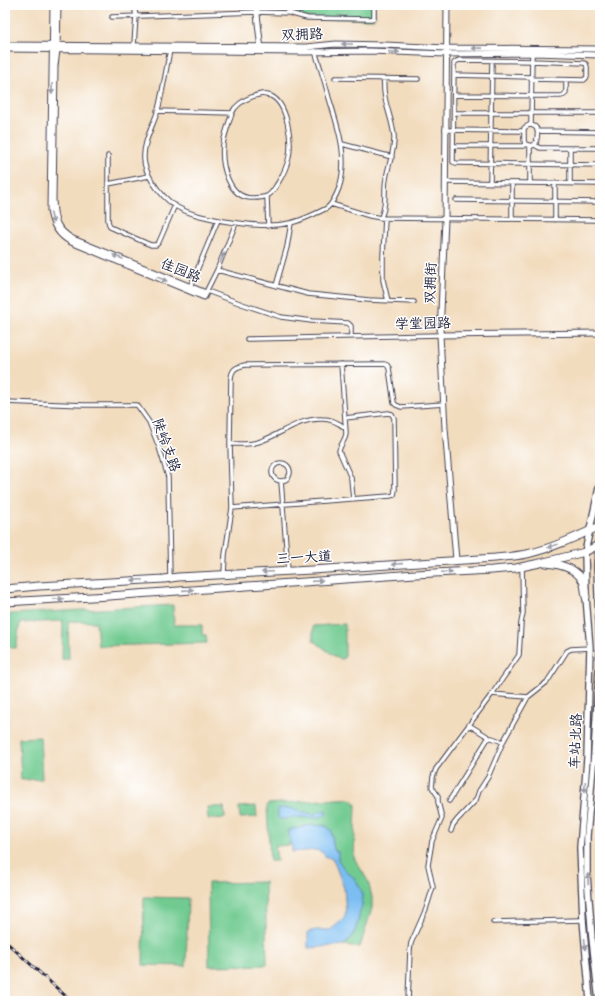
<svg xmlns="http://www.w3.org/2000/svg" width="605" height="1006" font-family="Itim,'LXGW WenKai TC',sans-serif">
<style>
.green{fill:#71cb91;stroke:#4a7666}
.water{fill:#7cbef2;stroke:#4f7096}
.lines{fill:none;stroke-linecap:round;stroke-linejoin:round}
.street-casing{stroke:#413e4f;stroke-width:5.5}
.secondary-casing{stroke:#413e4f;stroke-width:7}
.primary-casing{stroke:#413e4f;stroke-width:8}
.highway-casing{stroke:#413e4f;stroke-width:9}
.street{stroke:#fff;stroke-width:3.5}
.secondary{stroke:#fff;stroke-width:5}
.primary{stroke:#fff;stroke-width:5.5}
.highway{stroke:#fff;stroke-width:7}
.rail-casing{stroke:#22223b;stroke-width:3}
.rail{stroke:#fff;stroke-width:1.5;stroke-dasharray:4.5;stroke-linecap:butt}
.oneway{fill:#9c9ca7}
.labels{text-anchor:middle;stroke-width:3;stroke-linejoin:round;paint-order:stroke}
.street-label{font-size:14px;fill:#22223b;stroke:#fff}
</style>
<rect width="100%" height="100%" fill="#fff"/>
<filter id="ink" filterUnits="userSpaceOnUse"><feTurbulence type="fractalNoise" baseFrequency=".025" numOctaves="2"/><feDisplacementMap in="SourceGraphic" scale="8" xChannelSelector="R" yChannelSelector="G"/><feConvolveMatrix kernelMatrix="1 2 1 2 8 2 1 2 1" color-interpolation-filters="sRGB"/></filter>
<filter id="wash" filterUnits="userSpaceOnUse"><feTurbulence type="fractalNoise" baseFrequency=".012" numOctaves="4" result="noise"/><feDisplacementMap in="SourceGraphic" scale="16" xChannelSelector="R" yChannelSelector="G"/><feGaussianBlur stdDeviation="0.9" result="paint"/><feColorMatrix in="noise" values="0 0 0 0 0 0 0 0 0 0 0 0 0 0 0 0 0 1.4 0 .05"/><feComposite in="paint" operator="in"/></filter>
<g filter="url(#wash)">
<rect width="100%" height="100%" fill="#f2dcbe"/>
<!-- green -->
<path class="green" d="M 256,5 L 374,5 L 374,19 L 307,18 L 289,13 L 256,12 Z
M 173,605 L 174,625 L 202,625 L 202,635 L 206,635 L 207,643 L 98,646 L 96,622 L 68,621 L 69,659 L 62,659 L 63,621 L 20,623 L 16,648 L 5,647 L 5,639 L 9,614 Z
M 345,624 L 345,656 L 343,659 L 337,658 L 313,640 L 313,626 Z
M 40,737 L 42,779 L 21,780 L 19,738 Z
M 338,799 C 345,799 354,797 356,805 L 354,858 L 368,881 L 372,897 L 372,908 L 360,947 L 344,945 C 346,943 349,941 351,938 C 355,933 357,924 358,918 C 360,910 364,902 362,894 C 359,879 344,874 338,861 C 337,858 338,855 338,852 L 334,850 L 331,830 L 326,826 L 312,825 L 289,830 L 290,845 L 275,846 L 277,861 L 270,861 L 267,807 L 268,804 Z
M 256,806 L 257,817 L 240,818 L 239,807 Z
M 207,807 L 224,807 L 225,818 L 208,819 Z
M 265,882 L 267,965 L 209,966 L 208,883 Z
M 144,897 L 188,898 L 186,966 L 143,965 Z"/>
<!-- water -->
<path class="water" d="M 278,808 L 291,808 L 306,813 L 316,814 L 318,812 L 326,810 L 326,815 C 316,819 306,817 295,817 C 289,817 285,820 279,819 L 278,817 Z
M 311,825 L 326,826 L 331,830 L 334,850 L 338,852 L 338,860 L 345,870 L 354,878 L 358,884 L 362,892 L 362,906 L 360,911 L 358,922 L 354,933 L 351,938 L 344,945 L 308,948 L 308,932 L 316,930 L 330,930 L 338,924 L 344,918 L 346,912 L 344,888 L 333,859 L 325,856 L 322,852 L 316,850 L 292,852 L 292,845 L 290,845 L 289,830 Z"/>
</g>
<g filter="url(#ink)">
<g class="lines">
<!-- street casing -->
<g class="street-casing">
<path id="street" d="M 134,5 L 136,16 L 134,45
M 289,13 L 290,5
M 112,17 L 256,12 L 289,13 L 307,18 L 371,19 L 374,18 L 374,5
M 170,50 C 166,70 163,90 158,110 C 153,126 143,142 144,159 C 144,167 148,174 152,181 C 159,192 167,201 177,207 C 191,215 208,218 224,221 C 246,224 268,228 290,223 C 301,221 317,213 327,208 C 333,203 336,196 339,188 C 349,158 338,127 329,98 C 325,82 320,67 315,51
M 454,75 L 531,77
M 335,78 L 418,79
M 531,79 L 584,80 L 587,77 L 587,67 L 586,64 L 584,63 L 532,61 L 459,60 L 457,61 L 454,63 L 453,162 L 456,163 L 600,165
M 262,94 C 265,95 268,95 271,96 C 288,104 292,141 289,157 C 287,166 283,175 278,183 C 275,187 272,194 267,196 C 263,198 256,198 252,198 C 228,198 221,164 223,145 C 224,137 227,129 229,122 C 231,117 232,112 235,108 C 242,100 252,96 262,94 Z
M 454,95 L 561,96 L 564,95 L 566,92 L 566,80
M 157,111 L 232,113
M 454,113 L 600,113
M 529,125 C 540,125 538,135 536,143 L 532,146 L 525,144 L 524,140 L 524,128 Z
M 531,125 L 532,52
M 445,130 L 524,131
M 537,131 L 600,132
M 342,144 L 392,157
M 535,145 L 538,147 L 540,148 L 600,148
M 453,146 L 523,146 L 525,144
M 570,148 L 570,183
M 108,156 L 108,221 L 110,227 L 146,243 L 151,245 L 156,245 L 159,242 L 175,205
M 445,182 L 600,184
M 490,182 L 492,61
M 530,183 L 530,146
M 108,184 L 149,176
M 267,196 L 268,226
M 456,200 L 600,202
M 331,204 L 370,216 L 381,218 L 600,220
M 381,218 C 382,214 384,210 384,206 C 386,197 384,188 386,179 C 388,165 395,151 394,136 C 392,116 382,101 384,79
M 385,218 L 383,256 L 383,280 L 388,301
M 512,219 L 512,183
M 555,220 L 555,183
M 600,220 L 600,204
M 217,270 L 308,294 L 369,300 L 414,302
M 276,286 L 287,247 L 291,223
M 190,287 L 218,220
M 207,291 L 242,304 L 281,317 L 312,321 L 348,323 L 351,326 L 351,337
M 206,292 L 217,270 L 236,223
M 247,339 L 440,335
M 341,364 L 346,433 C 346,440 340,444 339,451 L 351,478 L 353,499
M 5,402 L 84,405 L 137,405 L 149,422 L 159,447 L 168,477 L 170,578
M 230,444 C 240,444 252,445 261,441 C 282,434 299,418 322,419 C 332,419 338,422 345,428
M272 472a9 9 0 1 1 18 0a9 9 0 1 1-18 0Z
M 281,481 L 288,571
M 232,508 L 390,496 L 394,495 L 395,490 L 394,418 L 392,414 L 388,413 L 345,418
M 224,574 L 225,555 L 232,508 L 230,444 L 231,378 C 232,369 236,367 245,365 L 384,364 L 387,365 L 389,368 L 394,403 L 396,405 L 401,407 L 444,404
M 492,694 L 528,697
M 469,725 L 490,738
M 449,801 L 487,740 L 490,738 L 492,738 L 503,742 L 528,697 L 547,682 L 567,651 L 571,649 L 590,648
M 451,831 L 453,825 L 457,820 L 476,800 L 479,791 L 488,777 L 503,742
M 493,922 L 583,920
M 408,1001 L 410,950 L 411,943 L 426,909 L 433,887 L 428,865 L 432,841 L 442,818 L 438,802 L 438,796 L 432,787 L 433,777 L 436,769 L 492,694 L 519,655 L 521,623 L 523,613 L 522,566"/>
</g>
<!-- secondary casing -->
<g class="secondary-casing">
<path id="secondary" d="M 53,5 L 50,210 C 52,225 58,235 71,242 L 204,297 L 206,293 L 73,239 C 55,229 54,219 53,200 L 55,66 L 57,50 L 58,5
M 256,5 L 261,50
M 447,5 L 445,219 L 440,335 L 445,428 L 456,560
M 5,45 L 306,47 L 336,44 L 385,45 L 446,48 L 600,49
M 5,49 L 306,52 L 370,51 L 446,54 L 532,53 L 600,55
M 440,335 L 600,333"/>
</g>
<!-- primary casing -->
<g class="primary-casing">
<path id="primary" d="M 590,1001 L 583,920 L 580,848 L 587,759 L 590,648 L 586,597 L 585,552 L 600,483
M 599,1001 L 592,938 L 587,875 L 587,836 L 594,755 L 600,653 L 597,566 L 598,545 L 600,529"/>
</g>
<!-- highway casing -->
<g class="highway-casing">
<path id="highway" d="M 546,563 C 559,564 576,568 583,581 C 585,586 585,592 586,597
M 5,589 L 39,586 L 164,579 L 178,577 L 312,570 L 495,558 C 506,557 516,556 527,554 C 553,548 576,537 600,526
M 5,602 L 109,596 L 415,574 L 492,570 L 516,568 L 540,563 L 585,552 L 600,544"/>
</g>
<!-- street -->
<use href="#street" class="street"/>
<!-- secondary -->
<use href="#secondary" class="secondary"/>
<!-- primary -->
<use href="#primary" class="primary"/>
<!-- highway -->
<use href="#highway" class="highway"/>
<!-- rail casing -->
<g class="rail-casing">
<path id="rail" d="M 5,941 L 71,1001"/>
</g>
<!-- rail -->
<use href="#rail" class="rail"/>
</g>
<!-- one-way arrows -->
<defs><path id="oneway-solid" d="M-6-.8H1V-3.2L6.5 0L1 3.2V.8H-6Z"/></defs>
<g class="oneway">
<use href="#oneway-solid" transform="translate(347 44) rotate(-180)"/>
<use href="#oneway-solid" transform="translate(477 48) rotate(-179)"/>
<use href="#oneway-solid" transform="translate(394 52) rotate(2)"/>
<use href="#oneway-solid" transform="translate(52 89) rotate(91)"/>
<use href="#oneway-solid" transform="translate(52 218) rotate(76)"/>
<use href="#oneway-solid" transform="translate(118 257) rotate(-158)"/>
<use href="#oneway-solid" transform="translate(222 258) rotate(-67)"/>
<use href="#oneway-solid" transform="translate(162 279) rotate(22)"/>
<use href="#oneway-solid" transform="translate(553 546) rotate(161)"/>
<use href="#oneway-solid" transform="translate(397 564) rotate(176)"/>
<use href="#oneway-solid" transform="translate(267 572) rotate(177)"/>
<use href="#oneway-solid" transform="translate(447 572) rotate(-3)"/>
<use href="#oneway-solid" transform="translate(137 580) rotate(177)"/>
<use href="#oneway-solid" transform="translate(317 581) rotate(-4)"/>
<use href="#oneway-solid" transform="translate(188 590) rotate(-4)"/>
<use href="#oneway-solid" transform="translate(58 599) rotate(-3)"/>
<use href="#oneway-solid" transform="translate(585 787) rotate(94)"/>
<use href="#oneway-solid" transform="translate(588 879) rotate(-93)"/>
<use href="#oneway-solid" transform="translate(585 944) rotate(85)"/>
</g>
</g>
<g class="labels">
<!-- street labels -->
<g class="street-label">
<text transform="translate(302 34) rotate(-2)" y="5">双拥路</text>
<text transform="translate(181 270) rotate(22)" y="5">佳园路</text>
<text transform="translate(430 283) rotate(-88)" y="5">双拥街</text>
<text transform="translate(423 323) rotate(-1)" y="5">学堂园路</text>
<text transform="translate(167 445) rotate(70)" y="5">陡岭支路</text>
<text transform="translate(304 557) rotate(-3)" y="5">三一大道</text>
<text transform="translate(575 741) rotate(-88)" y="5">车站北路</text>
</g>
</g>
<!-- margin -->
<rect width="605" height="1006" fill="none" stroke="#fff" stroke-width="20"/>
</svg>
